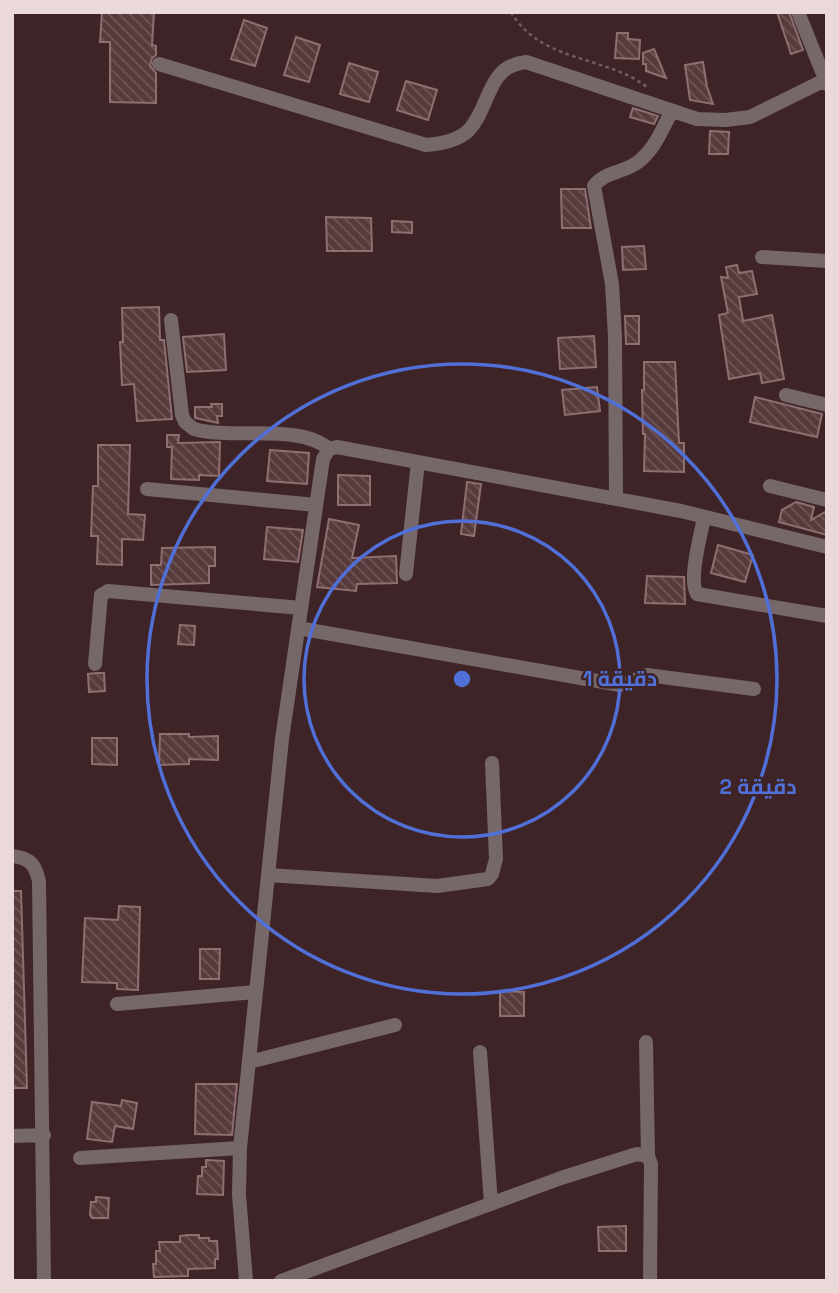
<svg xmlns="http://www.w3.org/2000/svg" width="839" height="1293" font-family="'Space Grotesk',Cairo,sans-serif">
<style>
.building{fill:url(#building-back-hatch);stroke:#8f6e70;stroke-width:2}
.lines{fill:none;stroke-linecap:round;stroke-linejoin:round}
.path{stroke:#755c5f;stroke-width:2.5;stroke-dasharray:3.5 3.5;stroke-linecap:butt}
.minor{stroke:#766768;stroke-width:14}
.ring{fill:none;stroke:#5070d8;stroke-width:3.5}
.centre{fill:#5070d8;stroke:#3f2427;stroke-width:3.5}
.ring-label{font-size:21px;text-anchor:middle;font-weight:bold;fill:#5070d8;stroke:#3f2427;stroke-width:5;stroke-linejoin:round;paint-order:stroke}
</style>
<defs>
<pattern id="building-back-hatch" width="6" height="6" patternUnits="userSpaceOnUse" patternTransform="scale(1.75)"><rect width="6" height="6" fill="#573a3c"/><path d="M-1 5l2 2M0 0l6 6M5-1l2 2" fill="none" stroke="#6f5658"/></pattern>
</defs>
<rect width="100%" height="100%" fill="#3f2427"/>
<!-- building -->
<path class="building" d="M 102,12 L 154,12 L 152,45 L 156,46 L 156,55 L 152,58 L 150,66 L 156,73 L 156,103 L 110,102 L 110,42 L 100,42 Z
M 777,12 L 789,12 L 803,50 L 791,54 Z
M 244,20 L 267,28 L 255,66 L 231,59 Z
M 617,33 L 628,33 L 628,39 L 640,40 L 639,59 L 615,58 Z
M 296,37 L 320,45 L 309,82 L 284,75 Z
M 654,49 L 666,78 L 646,71 L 646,64 L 643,64 L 643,53 Z
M 703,62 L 707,87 L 713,104 L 690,100 L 685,65 Z
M 349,63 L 378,72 L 369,102 L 340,94 Z
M 406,81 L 437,90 L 428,120 L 397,110 Z
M 633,108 L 658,116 L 654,124 L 630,117 Z
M 710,131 L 729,132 L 728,154 L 709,154 Z
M 561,189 L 585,189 L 591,228 L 562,228 Z
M 326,217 L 371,218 L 372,251 L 327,251 Z
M 392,221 L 412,222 L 412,233 L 392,232 Z
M 644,246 L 646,269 L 623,270 L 622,247 Z
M 737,265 L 739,273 L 752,271 L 757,294 L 739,297 L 743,321 L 772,315 L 784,379 L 762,383 L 760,373 L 729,379 L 719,315 L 728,313 L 721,277 L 728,278 L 726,267 Z
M 159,307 L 160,340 L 164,340 L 172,419 L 137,421 L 134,384 L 122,385 L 120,342 L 123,342 L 122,308 Z
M 625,316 L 639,316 L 639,344 L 626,344 Z
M 224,334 L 226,370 L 187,372 L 183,337 Z
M 594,336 L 596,367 L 560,369 L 558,338 Z
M 644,362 L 675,362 L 679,443 L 684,443 L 684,472 L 644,471 L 645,434 L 643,434 L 642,390 L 644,390 Z
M 597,387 L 600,411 L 565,415 L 562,390 Z
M 755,397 L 822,414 L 817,437 L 750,422 Z
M 211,404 L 222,404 L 222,416 L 217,416 L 218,423 L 195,418 L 195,407 L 212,407 Z
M 167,435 L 179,435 L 178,443 L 220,442 L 219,476 L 199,475 L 199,480 L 171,479 L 172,447 L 167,447 Z
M 98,445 L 130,445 L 128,514 L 145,515 L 143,540 L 122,539 L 122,565 L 97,564 L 98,536 L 91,536 L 93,486 L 98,486 Z
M 270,450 L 309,453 L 307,484 L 267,481 Z
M 338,475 L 370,476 L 370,505 L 338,505 Z
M 467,482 L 481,484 L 474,536 L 461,534 Z
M 796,502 L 814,507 L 811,520 L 827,511 L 827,535 L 779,522 L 782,510 Z
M 329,519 L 359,525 L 352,558 L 396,556 L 397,583 L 357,584 L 356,591 L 317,587 Z
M 267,527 L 303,530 L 298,562 L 264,559 Z
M 718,545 L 753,555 L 745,582 L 711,573 Z
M 215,547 L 215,566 L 209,566 L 209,583 L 151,585 L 151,565 L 161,565 L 162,548 Z
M 647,576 L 684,577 L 685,604 L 645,603 Z
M 180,625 L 195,626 L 194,645 L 178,644 Z
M 97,673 L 104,673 L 105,691 L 89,692 L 88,674 Z
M 160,734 L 189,734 L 189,737 L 218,736 L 218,760 L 189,759 L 189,764 L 159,765 Z
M 92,738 L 117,738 L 117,765 L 92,764 Z
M 12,891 L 21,891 L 27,1088 L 12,1088 Z
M 119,906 L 140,907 L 138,990 L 117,989 L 117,983 L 82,982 L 85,918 L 118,920 Z
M 200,949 L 220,949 L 219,979 L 200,979 Z
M 500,991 L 524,992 L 524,1016 L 500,1016 Z
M 196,1084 L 237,1084 L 232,1135 L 195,1134 Z
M 122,1100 L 137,1103 L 133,1129 L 115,1126 L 112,1142 L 87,1139 L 92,1102 L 121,1106 Z
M 206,1160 L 224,1161 L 223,1195 L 197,1194 L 198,1176 L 202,1176 L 202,1167 L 206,1167 Z
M 96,1197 L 109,1198 L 108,1218 L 92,1218 L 90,1215 L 91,1202 L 96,1202 Z
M 626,1226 L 626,1251 L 599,1251 L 598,1227 Z
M 187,1235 L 199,1235 L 199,1238 L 209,1238 L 209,1241 L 217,1241 L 218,1259 L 215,1259 L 215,1268 L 188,1269 L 188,1276 L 154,1277 L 153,1264 L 156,1264 L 156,1251 L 160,1251 L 159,1242 L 180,1242 L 180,1236 Z"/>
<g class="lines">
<!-- path -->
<path class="path" d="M 511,12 C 541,63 605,55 647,87"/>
<!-- minor -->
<path class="minor" d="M 798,12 L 827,84
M 159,64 L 426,145 C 440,144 457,141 468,131 C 491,107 486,66 526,62 L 697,119 L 725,120 L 750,117 L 825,80
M 762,257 L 827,261
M 171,320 L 182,415 L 185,422 L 194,429 C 232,440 300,423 329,449
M 786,395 L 827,405
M 770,486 L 827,500
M 147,489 L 316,505
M 616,499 L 615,337 L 612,284 L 594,186 C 605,171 624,173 638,162 C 655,149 662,129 672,111
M 704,517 C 701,535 688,579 697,594 L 827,616
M 406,574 L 418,462
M 298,628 L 620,685 C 631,684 637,678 647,675 L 754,689
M 95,664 L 101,595 L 108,591 L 301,608
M 12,856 C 30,858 35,864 39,881 L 44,1281
M 268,875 L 437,886 L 488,879 L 492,874 L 496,859 L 492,763
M 117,1004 L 256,992
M 646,1042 L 648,1156 L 651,1164 L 650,1281
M 480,1052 L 491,1203
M 249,1062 L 395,1025
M 12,1136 L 44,1135
M 80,1158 L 240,1148
M 246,1281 L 239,1195 L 240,1148 L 282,739 L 323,459 L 329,449 L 337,447 L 681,511 L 827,547
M 281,1281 L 561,1178 L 637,1154 L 648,1156"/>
</g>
<!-- distance rings -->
<g class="ring">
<circle cx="462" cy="679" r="158"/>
<circle cx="462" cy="679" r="315"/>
</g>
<circle cx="462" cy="679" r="10" class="centre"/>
<g class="ring-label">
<text x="620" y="686">1 دقيقة</text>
<text x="758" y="794">2 دقيقة</text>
</g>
<!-- border -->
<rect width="839" height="1293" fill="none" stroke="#ebd8d9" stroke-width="28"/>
</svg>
